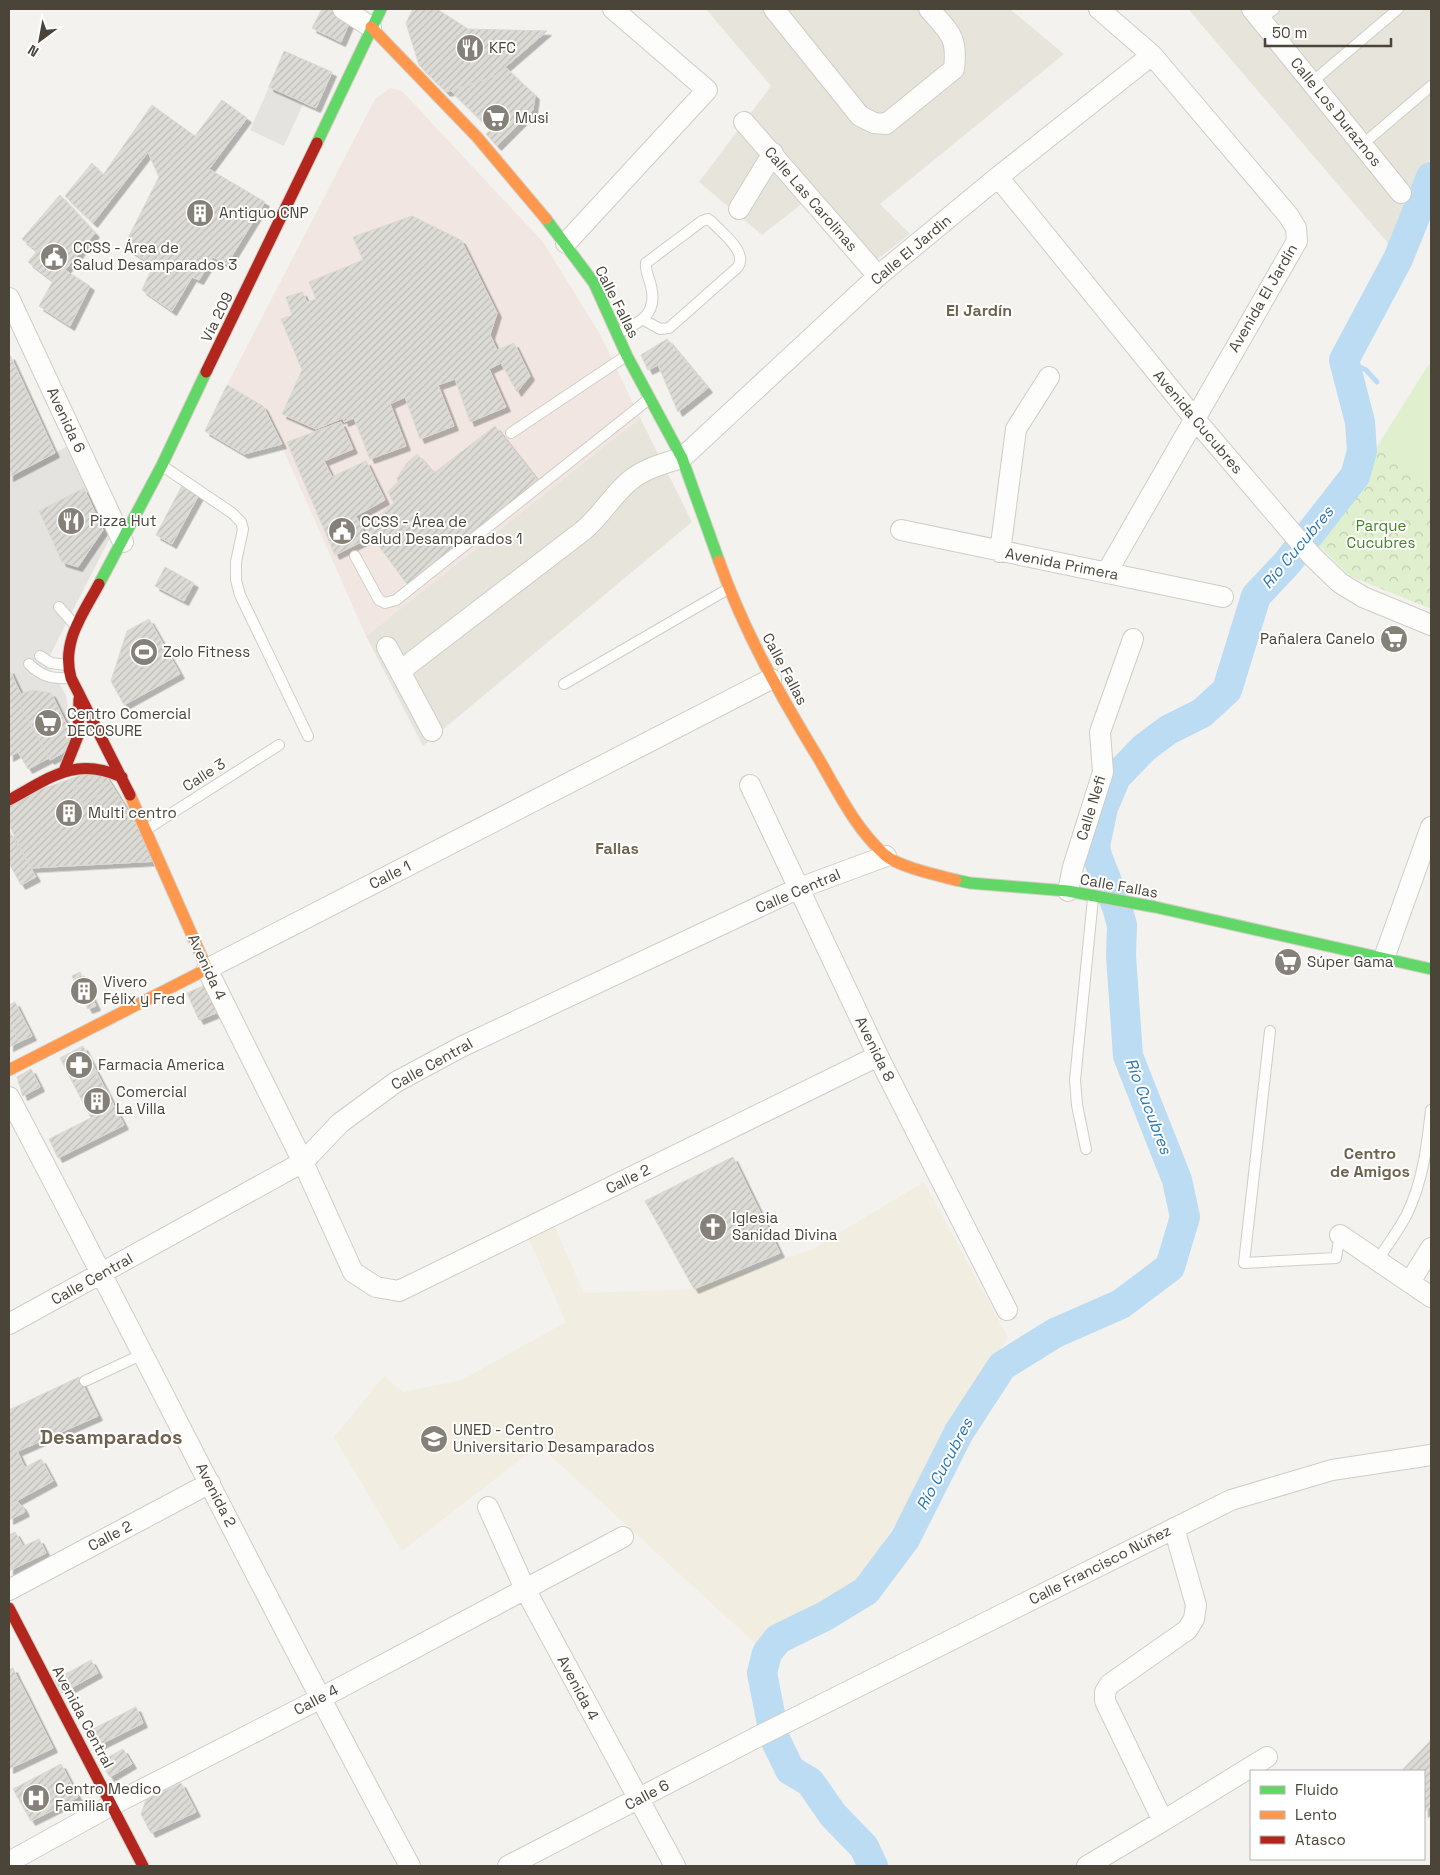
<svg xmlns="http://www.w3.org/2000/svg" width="1440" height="1875" font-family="'Space Grotesk',sans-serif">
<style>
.residential{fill:#e7e4db}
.education{fill:#f1ede0}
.medical{fill:#f2e6e2}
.park{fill:url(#park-crowns)}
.pitch{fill:#e0efcd}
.parking{fill:#e5e3df;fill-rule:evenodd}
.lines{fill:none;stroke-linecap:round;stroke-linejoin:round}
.stream{stroke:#bcdcf3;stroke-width:5}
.river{stroke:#bcdcf3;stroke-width:30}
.building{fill:url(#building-hatch);stroke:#dcd9d3;filter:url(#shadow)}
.lane-casing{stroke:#cfcdc8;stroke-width:12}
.street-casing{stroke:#cfcdc8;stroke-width:22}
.fast-casing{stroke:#d3cfc4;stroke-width:13}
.slow-casing{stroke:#d3cfc4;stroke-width:13}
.jam-casing{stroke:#d3cfc4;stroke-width:13}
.lane{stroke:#fdfdfc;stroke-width:10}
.street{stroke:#fdfdfc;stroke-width:20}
.fast{stroke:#63d668;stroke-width:11}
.slow{stroke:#ff974d;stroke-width:11}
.jam{stroke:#b3261e;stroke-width:11}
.labels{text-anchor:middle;stroke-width:4;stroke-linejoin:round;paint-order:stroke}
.poi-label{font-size:15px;fill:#4b4438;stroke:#fff;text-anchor:start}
.street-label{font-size:15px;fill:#4b4438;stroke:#fff}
.park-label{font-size:15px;fill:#468226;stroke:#fff}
.neighbourhood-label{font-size:16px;font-weight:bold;fill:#6f634e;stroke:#fff}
.water-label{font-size:16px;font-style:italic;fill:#2776b7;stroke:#fff}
.district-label{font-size:20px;font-weight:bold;fill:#6f634e;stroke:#fff}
</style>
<defs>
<pattern id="park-crowns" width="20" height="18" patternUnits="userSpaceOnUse" patternTransform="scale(1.25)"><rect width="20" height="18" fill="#e0efcd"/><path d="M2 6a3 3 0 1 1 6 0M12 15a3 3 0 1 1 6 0" fill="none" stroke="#c2ceb1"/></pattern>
<pattern id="building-hatch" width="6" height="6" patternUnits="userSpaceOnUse" patternTransform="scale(1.25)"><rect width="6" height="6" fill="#dddbd6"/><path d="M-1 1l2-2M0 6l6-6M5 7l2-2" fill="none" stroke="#bfbdb8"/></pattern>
<filter id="shadow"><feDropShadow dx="4.5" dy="4.5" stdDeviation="0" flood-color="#0004"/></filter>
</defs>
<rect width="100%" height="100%" fill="#f3f2ee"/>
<!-- residential -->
<path class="residential" d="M 706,9 L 1010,9 L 1064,54 L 880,204 L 910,234 L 863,270 L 804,202 L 762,235 L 699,182 L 771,86 Z
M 1188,9 L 1431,9 L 1431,156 L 1392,248 Z
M 640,418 L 692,522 L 423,746 L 366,636 Z"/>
<!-- education -->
<path class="education" d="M 924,1182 L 1008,1338 L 859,1583 L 827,1605 L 757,1645 L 539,1445 L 402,1551 L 334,1437 L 384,1376 L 403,1392 L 462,1380 L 566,1322 L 528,1237 L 553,1223 L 584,1293 L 694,1289 L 811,1250 Z"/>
<!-- medical -->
<path class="medical" d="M 390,88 L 402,91 L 543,242 L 601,336 L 640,418 L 366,636 L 264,406 L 227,385 L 375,99 Z"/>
<!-- park -->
<path class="park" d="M 1378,445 L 1431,482 L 1431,609 L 1350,576 L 1312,539 L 1372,466 Z"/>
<!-- pitch -->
<path class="pitch" d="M 1429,364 L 1431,366 L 1431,482 L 1378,445 Z"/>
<!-- parking -->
<path class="parking" d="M 269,87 L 304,102 L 284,146 L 250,130 Z
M 66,447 L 112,534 L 45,665 L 52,672 L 66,695 L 72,735 L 51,693 L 32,690 L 21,694 L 9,669 L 9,477 ZM 84,488 L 103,530 L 77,567 L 62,562 L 39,512 Z"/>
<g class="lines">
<!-- stream -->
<path class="stream" d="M 1344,360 L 1366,370 L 1377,382"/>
<!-- river -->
<path class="river" d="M 873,1866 L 864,1847 L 833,1815 L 810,1782 L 790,1770 L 775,1739 L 762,1673 L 767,1653 L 778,1639 L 825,1616 L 866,1591 L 905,1539 L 959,1432 L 1002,1366 L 1055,1333 L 1121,1304 L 1170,1267 L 1185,1217 L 1177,1180 L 1128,1056 L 1121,956 L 1122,925 L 1117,907 L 1097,856 L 1095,846 L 1103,808 L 1116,777 L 1144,748 L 1168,730 L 1202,713 L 1227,690 L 1256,596 L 1287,563 L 1355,476 L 1362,451 L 1360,422 L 1344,360 L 1398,259 L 1431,177"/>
</g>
<!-- building -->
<path class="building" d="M 322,9 L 329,9 L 351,19 L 341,42 L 312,28 Z
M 413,9 L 437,9 L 468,29 L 547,31 L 495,76 L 446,92 L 419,65 L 406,23 Z
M 284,51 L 332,72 L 316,108 L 269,87 Z
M 506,68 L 535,95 L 533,110 L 497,146 L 486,134 L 491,130 L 451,91 L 495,76 Z
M 222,100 L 247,118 L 209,169 L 265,202 L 227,264 L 213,257 L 199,280 L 192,277 L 172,311 L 142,290 L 153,266 L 124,246 L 159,177 L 148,152 L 93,223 L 65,196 L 92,163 L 103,175 L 152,105 L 195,136 Z
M 60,195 L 95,233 L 65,270 L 90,286 L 70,326 L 39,306 L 53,281 L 28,262 L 37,251 L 22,239 Z
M 412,216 L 461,240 L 497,313 L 490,335 L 497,350 L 514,343 L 530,376 L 517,392 L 501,363 L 489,369 L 506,407 L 470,422 L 455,379 L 438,385 L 454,426 L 420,439 L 405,397 L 390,404 L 406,446 L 370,459 L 354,418 L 344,422 L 343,418 L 316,429 L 282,414 L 302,370 L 281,319 L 292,315 L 286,297 L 302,292 L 307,302 L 316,299 L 309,282 L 363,260 L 353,237 Z
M 667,339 L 708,388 L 678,412 L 658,365 L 648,370 L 641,355 Z
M 10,355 L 55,453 L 9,477 L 9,356 Z
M 227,385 L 263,406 L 282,444 L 244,454 L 205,431 Z
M 341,422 L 353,449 L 324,461 L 332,477 L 366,461 L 385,500 L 356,516 L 367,539 L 335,555 L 287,442 Z
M 495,426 L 539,482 L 409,587 L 365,527 L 394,503 L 388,492 L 398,482 L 397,478 L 407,463 L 417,454 L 434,473 Z
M 183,484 L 200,493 L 172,544 L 156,535 Z
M 84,488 L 103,530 L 78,567 L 62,562 L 39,511 Z
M 165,567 L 194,583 L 184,601 L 155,586 Z
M 149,619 L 180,674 L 124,705 L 111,681 L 127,631 Z
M 9,669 L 21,694 L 32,690 L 51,693 L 72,735 L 63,753 L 50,760 L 20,705 L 9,711 Z
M 20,705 L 49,758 L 28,769 L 18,752 L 9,757 L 9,711 Z
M 101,768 L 159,861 L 31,868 L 9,825 L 9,801 Z
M 97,775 L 106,791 L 81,804 L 73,788 Z
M 9,832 L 10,832 L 36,877 L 21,885 L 9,863 Z
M 80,972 L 96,1006 L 88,1009 L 72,976 Z
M 208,984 L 221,1011 L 199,1020 L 187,993 Z
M 15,1002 L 32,1036 L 19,1042 L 9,1021 L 9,1005 Z
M 9,1021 L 19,1042 L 9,1047 Z
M 83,1046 L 97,1073 L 74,1085 L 60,1058 Z
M 31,1069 L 40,1087 L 23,1096 L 17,1077 Z
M 97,1073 L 124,1125 L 58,1158 L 49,1139 L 91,1118 L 74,1085 Z
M 733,1157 L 780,1253 L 694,1289 L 645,1201 Z
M 79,1377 L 98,1416 L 9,1455 L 9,1410 Z
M 17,1451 L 25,1468 L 9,1476 L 9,1455 Z
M 41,1459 L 53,1481 L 9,1505 L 9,1476 Z
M 17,1501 L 22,1506 L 9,1513 L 9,1505 Z
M 22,1506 L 25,1512 L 9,1520 L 9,1513 Z
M 15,1532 L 23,1546 L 9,1553 L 9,1535 Z
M 39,1539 L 46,1553 L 9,1571 L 9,1553 Z
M 91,1660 L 98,1673 L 62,1693 L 55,1680 Z
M 13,1668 L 17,1677 L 9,1681 L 9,1670 Z
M 17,1677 L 23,1688 L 9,1695 L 9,1681 Z
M 23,1688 L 53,1748 L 9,1769 L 9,1695 Z
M 136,1707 L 143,1723 L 95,1747 L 87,1732 Z
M 1431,1740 L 1431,1805 L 1424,1813 L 1424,1771 L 1401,1771 Z
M 123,1749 L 132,1764 L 110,1777 L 100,1762 Z
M 61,1764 L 78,1797 L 59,1807 L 42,1774 Z
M 42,1774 L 59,1807 L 31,1821 L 13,1789 Z
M 181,1783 L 196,1812 L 151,1833 L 141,1814 L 146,1800 Z"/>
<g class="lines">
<!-- lane casing -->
<g class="lane-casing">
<path id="lane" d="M 1261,19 L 1274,9
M 1312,82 L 1398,9
M 1363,144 L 1431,86
M 618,333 C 639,323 658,315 651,286 C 649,277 645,272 646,263 L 702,221 L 708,219 L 712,222 C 722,233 748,252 738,267 L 669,328 L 660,329 L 644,320
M 511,433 L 626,356
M 164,467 L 232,513 L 241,522 L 243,529 L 236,562 L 236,580 L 240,595 L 308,736
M 355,556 L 379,600 L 385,603 L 396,600 L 649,399
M 59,607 L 75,625
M 40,656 L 51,663 L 66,665
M 29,664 C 42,677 53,679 70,678
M 564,684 L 728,589
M 147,829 L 279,745
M 1270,1031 L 1244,1263 L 1336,1258 L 1340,1235
M 1086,1149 L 1077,1105 L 1075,1080 L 1093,898
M 1378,1260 C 1387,1245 1399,1230 1407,1214 C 1423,1181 1427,1146 1431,1110
M 85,1381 L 143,1354"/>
</g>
<!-- street casing -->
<g class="street-casing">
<path id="street" d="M 343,9 L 371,27
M 774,9 L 860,116 L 874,123 L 886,124 L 954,69 C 958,36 949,32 929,9
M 1099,9 L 1152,55 L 1288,215 L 1296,228 L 1297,241 L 1107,572
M 1252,9 L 1401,193
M 744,122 L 878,276
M 998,177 L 1194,418 L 1311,555 L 1340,583 L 1363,597 L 1431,625
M 739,209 L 773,153
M 566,243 L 707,90 L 613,9
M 9,298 L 123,542
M 901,530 L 1223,597
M 1000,552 L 1016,429 L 1049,377
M 387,647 L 432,731
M 400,671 L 584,530 C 599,517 609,501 623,487 C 639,470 661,464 682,458 L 878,276 L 998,177 L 1152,55
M 771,679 L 207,969 L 303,1162 L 353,1272 L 376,1287 L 399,1291 L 878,1056
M 750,785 L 878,1056 L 1007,1310
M 1068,891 L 1073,867 L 1103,772 L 1100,732 L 1133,639
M 1384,958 L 1431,827
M 9,1097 C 144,1352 272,1612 410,1866
M 1340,1235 L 1431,1297
M 1410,1282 L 1431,1248
M 9,1324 L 303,1162 L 340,1123 L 396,1082 L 461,1047 L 797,889 L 886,856
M 488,1507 L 525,1589 L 675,1866
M 9,1590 L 210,1483
M 1163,1821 L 1267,1757
M 9,1862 L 112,1805 L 319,1699 L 623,1537
M 508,1866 L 759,1736 L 1231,1500 L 1332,1470 L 1431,1455
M 1087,1866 L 1163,1821 L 1105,1701 L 1105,1692 L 1110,1684 L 1187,1630 L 1194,1619 L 1196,1605 L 1174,1528"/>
</g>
<!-- fast casing -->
<g class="fast-casing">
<path id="fast" d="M 317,143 L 381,9
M 546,219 L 594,283 L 627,356 L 682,458 L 719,561
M 99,584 L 162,465 L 206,372
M 956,880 L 970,883 L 1068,891 L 1155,907 L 1431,969"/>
</g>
<!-- slow casing -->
<g class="slow-casing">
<path id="slow" d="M 371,27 L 477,137 L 546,219
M 719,561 C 744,632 781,697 820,761 C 839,794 856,829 885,855 C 899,867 937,875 956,880
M 9,1070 L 207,969 L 130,795"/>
</g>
<!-- jam casing -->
<g class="jam-casing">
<path id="jam" d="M 206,372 L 317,143
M 99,584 C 83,614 61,642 71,678 L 130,795
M 64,771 L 78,736 L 79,699
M 9,800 C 50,778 74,756 122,777
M 9,1608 L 143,1866"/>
</g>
<!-- lane -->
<use href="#lane" class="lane"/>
<!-- street -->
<use href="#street" class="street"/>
<!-- fast -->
<use href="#fast" class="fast"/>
<!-- slow -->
<use href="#slow" class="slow"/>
<!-- jam -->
<use href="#jam" class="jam"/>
</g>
<!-- icons -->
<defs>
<g id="restaurant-disc" transform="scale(1.4375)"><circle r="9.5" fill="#868178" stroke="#fff"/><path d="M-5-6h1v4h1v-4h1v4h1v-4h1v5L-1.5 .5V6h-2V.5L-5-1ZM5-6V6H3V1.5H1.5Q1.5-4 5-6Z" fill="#fff"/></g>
<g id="supermarket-disc" transform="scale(1.4375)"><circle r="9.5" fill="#868178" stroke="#fff"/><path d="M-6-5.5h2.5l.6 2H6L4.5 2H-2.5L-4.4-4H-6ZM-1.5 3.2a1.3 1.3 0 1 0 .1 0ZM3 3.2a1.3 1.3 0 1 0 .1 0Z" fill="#fff"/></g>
<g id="building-disc" transform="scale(1.4375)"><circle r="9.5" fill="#868178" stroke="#fff"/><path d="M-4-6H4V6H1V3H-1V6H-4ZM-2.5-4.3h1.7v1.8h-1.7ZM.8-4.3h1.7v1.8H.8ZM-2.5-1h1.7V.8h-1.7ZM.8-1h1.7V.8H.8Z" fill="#fff"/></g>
<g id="civic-disc" transform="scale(1.4375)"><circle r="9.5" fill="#868178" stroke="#fff"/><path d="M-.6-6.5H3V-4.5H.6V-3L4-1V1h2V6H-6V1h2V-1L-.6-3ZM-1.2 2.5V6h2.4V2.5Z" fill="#fff"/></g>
<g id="stadium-disc" transform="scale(1.4375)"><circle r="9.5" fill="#868178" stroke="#fff"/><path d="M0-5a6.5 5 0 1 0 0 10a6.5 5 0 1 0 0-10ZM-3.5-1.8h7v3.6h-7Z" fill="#fff"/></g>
<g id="pharmacy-disc" transform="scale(1.4375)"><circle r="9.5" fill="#868178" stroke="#fff"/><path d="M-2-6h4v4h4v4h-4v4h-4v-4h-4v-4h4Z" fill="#fff"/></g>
<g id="church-disc" transform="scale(1.4375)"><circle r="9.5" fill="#868178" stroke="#fff"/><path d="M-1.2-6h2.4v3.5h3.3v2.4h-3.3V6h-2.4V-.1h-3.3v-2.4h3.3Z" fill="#fff"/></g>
<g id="university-disc" transform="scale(1.4375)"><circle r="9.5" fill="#868178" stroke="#fff"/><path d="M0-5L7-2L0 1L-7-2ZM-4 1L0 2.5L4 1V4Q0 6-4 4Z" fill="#fff"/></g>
<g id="hospital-disc" transform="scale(1.4375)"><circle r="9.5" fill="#868178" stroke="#fff"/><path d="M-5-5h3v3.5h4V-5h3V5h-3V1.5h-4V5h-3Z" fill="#fff"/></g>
</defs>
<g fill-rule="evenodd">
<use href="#restaurant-disc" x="470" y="48"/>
<use href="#supermarket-disc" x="496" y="118"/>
<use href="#building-disc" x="200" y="213"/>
<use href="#civic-disc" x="54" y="257"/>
<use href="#restaurant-disc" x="71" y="521"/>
<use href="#civic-disc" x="342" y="531"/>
<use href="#supermarket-disc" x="1394" y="639"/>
<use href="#stadium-disc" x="144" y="652"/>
<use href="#supermarket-disc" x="48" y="723"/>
<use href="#building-disc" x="69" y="813"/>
<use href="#supermarket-disc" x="1288" y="962"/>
<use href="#building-disc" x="84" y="991"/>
<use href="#pharmacy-disc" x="79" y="1065"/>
<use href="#building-disc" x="97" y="1101"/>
<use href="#church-disc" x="713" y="1227"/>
<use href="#university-disc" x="434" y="1439"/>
<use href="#hospital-disc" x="36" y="1798"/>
</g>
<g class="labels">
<!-- poi labels -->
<g class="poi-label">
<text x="489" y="53">KFC</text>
<text x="515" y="123">Musi</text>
<text x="219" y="218">Antiguo CNP</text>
<text x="73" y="253">CCSS - Área de<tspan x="73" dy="17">Salud Desamparados 3</tspan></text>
<text x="90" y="526">Pizza Hut</text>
<text x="361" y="527">CCSS - Área de<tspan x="361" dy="17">Salud Desamparados 1</tspan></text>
<text x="1375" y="644" text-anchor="end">Pañalera Canelo</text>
<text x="163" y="657">Zolo Fitness</text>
<text x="67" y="719">Centro Comercial<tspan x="67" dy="17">DECOSURE</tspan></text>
<text x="88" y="818">Multi centro</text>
<text x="1307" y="967">Súper Gama</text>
<text x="103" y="987">Vivero<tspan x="103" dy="17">Félix y Fred</tspan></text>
<text x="98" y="1070">Farmacia America</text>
<text x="116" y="1097">Comercial<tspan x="116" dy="17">La Villa</tspan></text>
<text x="732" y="1223">Iglesia<tspan x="732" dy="17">Sanidad Divina</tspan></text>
<text x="453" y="1435">UNED - Centro<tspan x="453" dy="17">Universitario Desamparados</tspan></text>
<text x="55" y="1794">Centro Medico<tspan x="55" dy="17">Familiar</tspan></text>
</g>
<!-- street labels -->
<g class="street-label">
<text transform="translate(1336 112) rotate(51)" y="5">Calle Los Duraznos</text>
<text transform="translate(811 199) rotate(49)" y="5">Calle Las Carolinas</text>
<text transform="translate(911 250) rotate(-40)" y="5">Calle El Jardìn</text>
<text transform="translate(1263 298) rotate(-60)" y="5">Avenida El Jardín</text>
<text transform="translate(617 302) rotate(63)" y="5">Calle Fallas</text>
<text transform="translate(217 317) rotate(-64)" y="5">Vía 209</text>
<text transform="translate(66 420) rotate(65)" y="5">Avenida 6</text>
<text transform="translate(1198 422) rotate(50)" y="5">Avenida Cucubres</text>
<text transform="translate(1062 564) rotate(11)" y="5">Avenida Primera</text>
<text transform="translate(785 669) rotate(62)" y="5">Calle Fallas</text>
<text transform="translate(204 775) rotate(-33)" y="5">Calle 3</text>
<text transform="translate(1091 808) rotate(-73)" y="5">Calle Nefi</text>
<text transform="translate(390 875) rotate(-27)" y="5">Calle 1</text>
<text transform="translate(1119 886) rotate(10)" y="5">Calle Fallas</text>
<text transform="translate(798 891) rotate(-23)" y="5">Calle Central</text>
<text transform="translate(207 967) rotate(65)" y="5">Avenida 4</text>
<text transform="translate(875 1049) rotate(64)" y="5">Avenida 8</text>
<text transform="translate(432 1064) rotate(-29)" y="5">Calle Central</text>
<text transform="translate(628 1179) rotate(-26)" y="5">Calle 2</text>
<text transform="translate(92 1279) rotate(-29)" y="5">Calle Central</text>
<text transform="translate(216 1495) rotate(63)" y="5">Avenida 2</text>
<text transform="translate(110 1536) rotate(-28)" y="5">Calle 2</text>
<text transform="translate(1100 1565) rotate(-27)" y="5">Calle Francisco Núñez</text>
<text transform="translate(578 1688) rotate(62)" y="5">Avenida 4</text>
<text transform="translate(316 1700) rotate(-28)" y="5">Calle 4</text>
<text transform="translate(83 1717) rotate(62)" y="5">Avenida Central</text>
<text transform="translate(647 1795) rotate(-28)" y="5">Calle 6</text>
</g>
<!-- park labels -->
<g class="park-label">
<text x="1381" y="531">Parque<tspan x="1381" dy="17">Cucubres</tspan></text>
</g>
<!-- neighbourhood labels -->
<g class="neighbourhood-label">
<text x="979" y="316">El Jardín</text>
<text x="617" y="854">Fallas</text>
<text x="1370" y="1159">Centro<tspan x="1370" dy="18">de Amigos</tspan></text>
</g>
<!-- water labels -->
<g class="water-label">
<text transform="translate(1297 547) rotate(-50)" y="6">Río Cucubres</text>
<text transform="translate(1149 1106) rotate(69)" y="6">Río Cucubres</text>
<text transform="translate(944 1464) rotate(-62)" y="6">Río Cucubres</text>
</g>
<!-- district labels -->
<g class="district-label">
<text x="111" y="1444">Desamparados</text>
</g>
</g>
<!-- border -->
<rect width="1440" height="1875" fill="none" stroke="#4b4438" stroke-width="20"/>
<!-- legend -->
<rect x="1250" y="1770" width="175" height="90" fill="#ffffff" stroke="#b7b4af"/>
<rect x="1260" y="1786" width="25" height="8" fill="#63d668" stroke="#b7b4af"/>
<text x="1295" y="1795" font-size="15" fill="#4b4438">Fluido</text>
<rect x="1260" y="1811" width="25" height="8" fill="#ff974d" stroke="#b7b4af"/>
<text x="1295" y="1820" font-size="15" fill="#4b4438">Lento</text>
<rect x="1260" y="1836" width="25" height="8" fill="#b3261e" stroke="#b7b4af"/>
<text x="1295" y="1845" font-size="15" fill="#4b4438">Atasco</text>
<!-- north arrow -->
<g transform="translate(40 40) rotate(212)" stroke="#ffffff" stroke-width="4" paint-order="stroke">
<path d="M0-4L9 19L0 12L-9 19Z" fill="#4b4438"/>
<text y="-8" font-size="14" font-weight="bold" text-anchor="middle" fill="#4b4438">N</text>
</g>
<!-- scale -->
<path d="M1265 38v8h126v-8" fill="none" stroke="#4b4438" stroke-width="2.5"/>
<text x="1272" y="38" font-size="15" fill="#4b4438" stroke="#ffffff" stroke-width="4" paint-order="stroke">50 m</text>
</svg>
